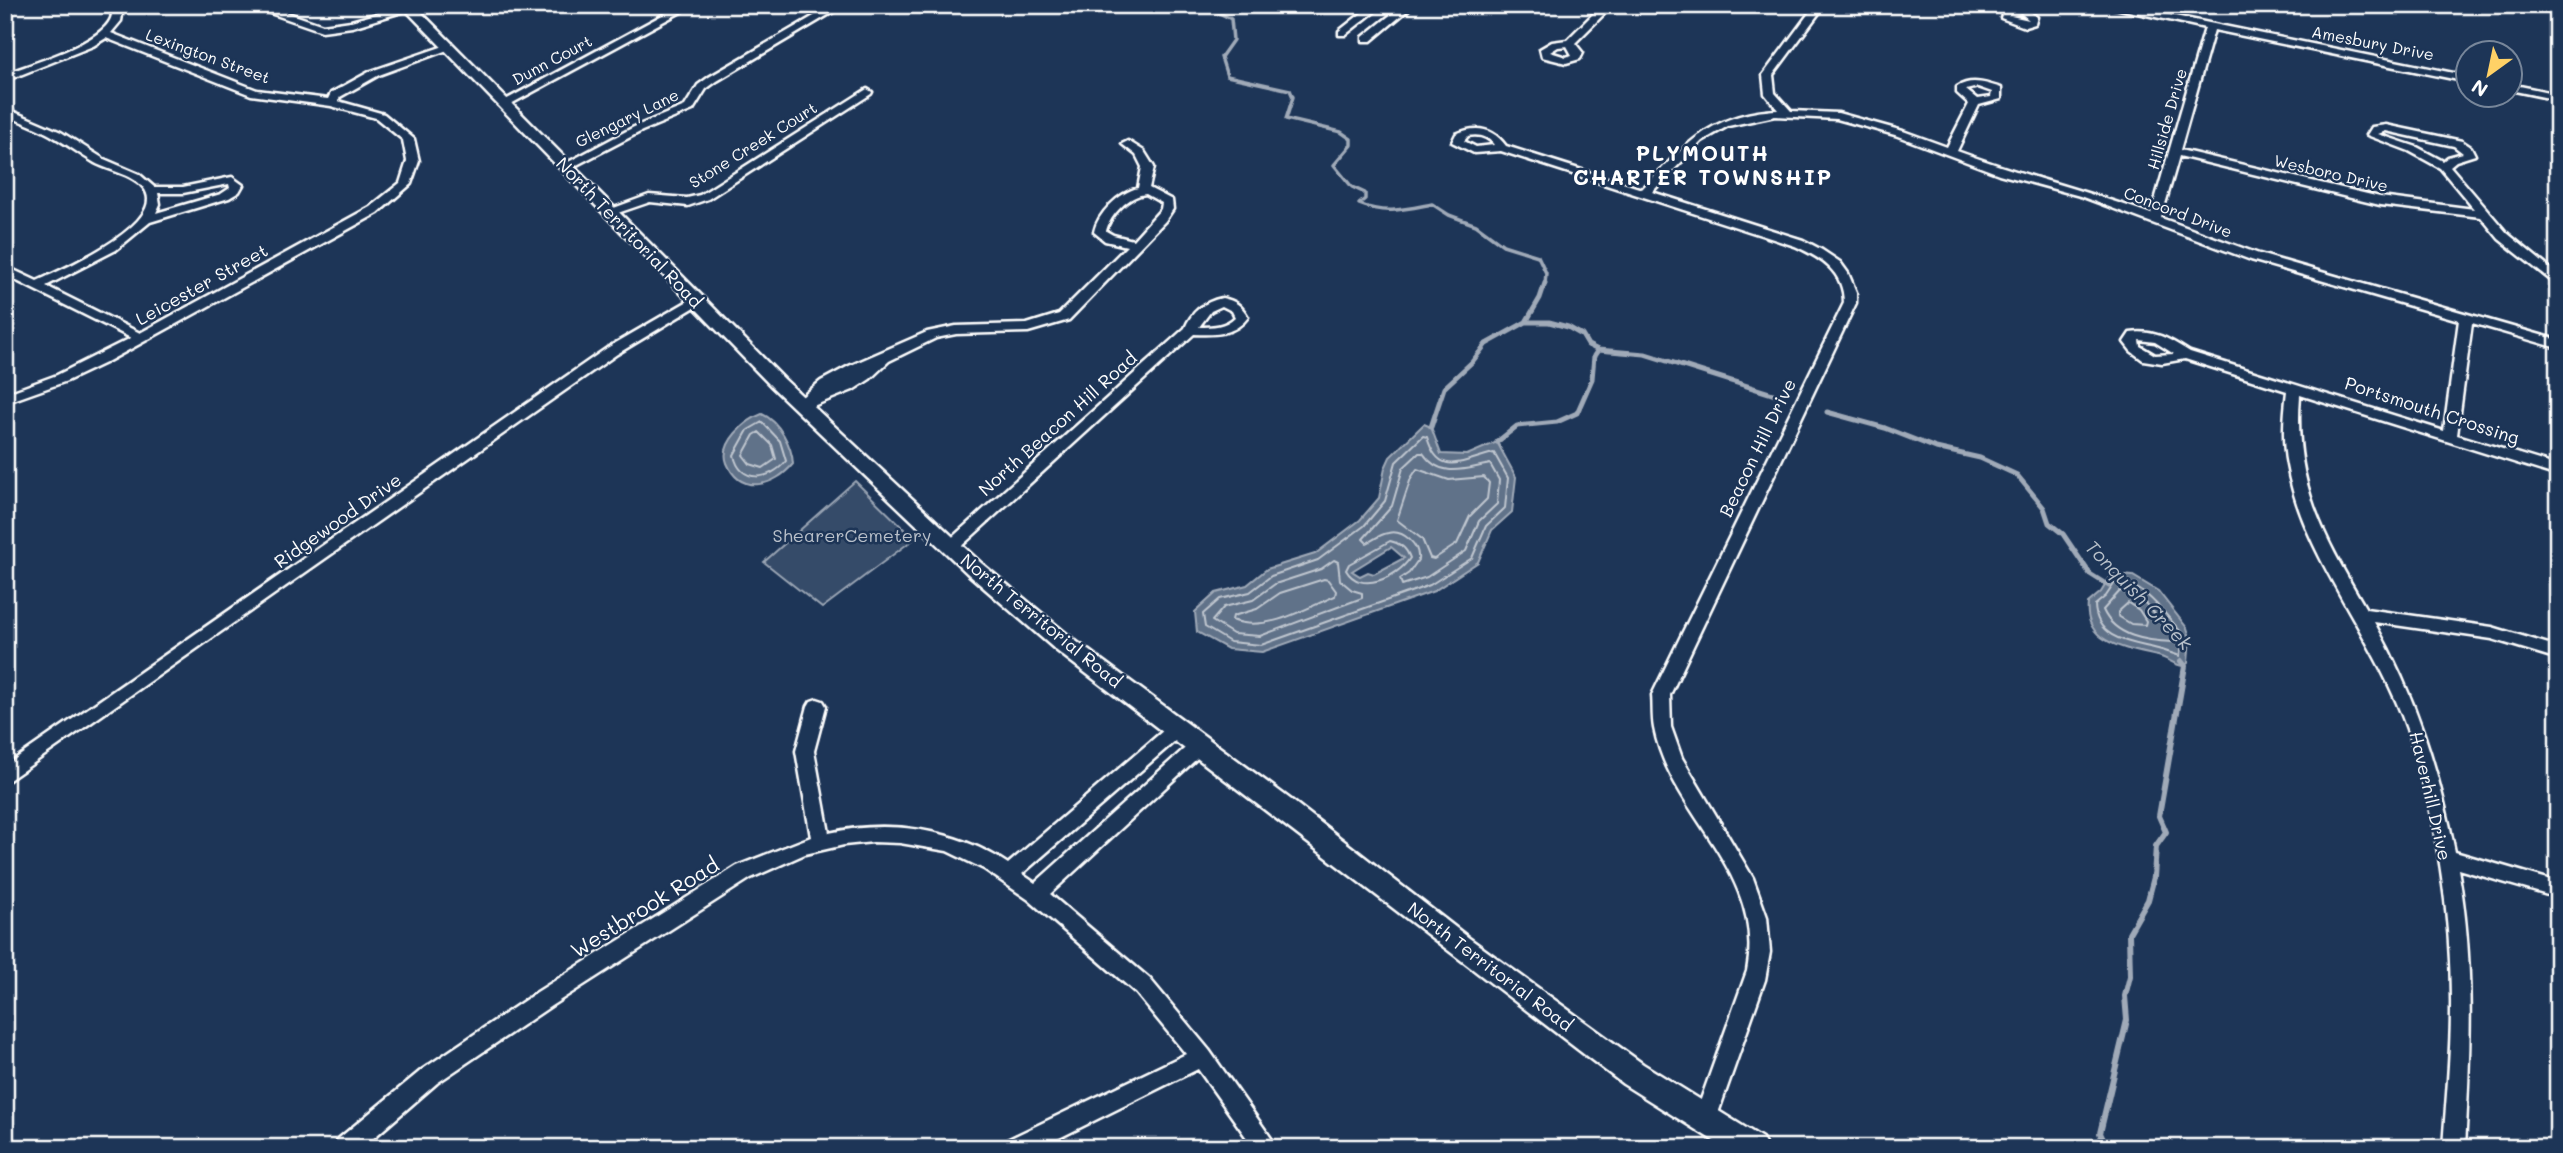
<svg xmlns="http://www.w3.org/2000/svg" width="2563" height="1153" font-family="Mali,sans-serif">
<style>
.green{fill:#364b69;stroke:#9aa5b4;stroke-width:2}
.water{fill:#617289;stroke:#a0aab8;stroke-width:2;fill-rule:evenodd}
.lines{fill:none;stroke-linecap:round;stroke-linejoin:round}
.shore{stroke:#c0c7d0;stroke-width:2}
.stream-far2{stroke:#a0aab8;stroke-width:3.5}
.stream-far1{stroke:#a0aab8;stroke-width:5}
.stream{stroke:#a0aab8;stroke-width:6}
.street-casing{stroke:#fff;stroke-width:5}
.secondary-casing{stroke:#fff;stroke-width:5}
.street{fill:#1d3557;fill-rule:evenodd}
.secondary{fill:#1d3557;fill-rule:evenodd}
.labels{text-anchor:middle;stroke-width:5;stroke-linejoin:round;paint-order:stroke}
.far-street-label{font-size:16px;fill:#fff;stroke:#1d3557}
.street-label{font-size:18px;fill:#fff;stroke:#1d3557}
.park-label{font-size:18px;fill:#b9c0ca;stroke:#1d3557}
.water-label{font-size:19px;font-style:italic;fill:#b8c0ca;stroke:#1d3557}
.far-district-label{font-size:21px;font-weight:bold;letter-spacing:2px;fill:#fff;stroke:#1d3557}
.near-street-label{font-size:21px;fill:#fff;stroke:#1d3557}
</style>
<rect width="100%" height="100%" fill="#1d3557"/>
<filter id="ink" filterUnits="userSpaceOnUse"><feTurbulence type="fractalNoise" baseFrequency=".0143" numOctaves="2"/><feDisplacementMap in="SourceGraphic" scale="14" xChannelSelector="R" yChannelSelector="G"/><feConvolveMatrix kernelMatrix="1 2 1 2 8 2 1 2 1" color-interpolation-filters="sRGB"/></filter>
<g filter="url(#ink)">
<!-- green -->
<path class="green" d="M 855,481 L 914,539 L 822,608 L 764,562 Z"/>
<!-- water -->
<path class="water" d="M 762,414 C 779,421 792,446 793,464 C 776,485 741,497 727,463 C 719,443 746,420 762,414 Z
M 1424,424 L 1431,427 L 1441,454 L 1467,455 L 1497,442 L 1516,477 L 1512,512 L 1492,530 L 1478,562 L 1434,591 L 1262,652 L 1228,649 L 1197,632 L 1195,612 L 1216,593 L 1247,585 L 1267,569 L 1315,554 L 1360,520 L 1379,498 L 1385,468 L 1390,457 ZM 1391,547 L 1404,558 L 1374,574 L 1368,572 L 1360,576 L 1352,571 Z
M 2112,574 L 2133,576 L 2158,591 L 2187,628 L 2190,637 L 2188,663 L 2183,666 C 2174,665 2167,658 2158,656 C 2128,649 2083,644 2088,603 L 2101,592 Z"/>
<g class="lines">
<!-- shore -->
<path class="shore" d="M 762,422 L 780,441 L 786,461 C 771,480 740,485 734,455 L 748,430 Z
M 759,432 L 772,445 L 776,459 L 763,468 L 750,464 L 743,455 L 754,435 Z
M 1423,436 L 1427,437 C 1439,479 1462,460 1494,453 L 1508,478 L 1505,508 L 1486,526 L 1472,558 L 1430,585 L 1261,645 L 1230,642 L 1205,627 L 1203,614 L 1220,599 L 1250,592 L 1271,576 L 1318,560 L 1364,526 L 1385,501 L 1396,462 Z
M 1419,453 L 1423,453 C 1440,479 1464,469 1490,464 L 1499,480 L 1497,504 L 1479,521 L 1466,551 L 1427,577 L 1402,585 L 1400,579 L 1409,573 L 1418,560 C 1420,545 1403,529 1388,533 C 1381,534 1374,539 1367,543 L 1363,539 L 1392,506 L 1403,468 Z
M 1417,469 L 1449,480 L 1484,477 L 1489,483 L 1487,499 L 1470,516 L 1457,544 L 1434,559 L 1430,558 L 1422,539 L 1397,520 L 1411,478 Z
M 1390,541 C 1400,543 1407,549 1410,558 C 1398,577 1360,595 1346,570 L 1349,564 Z
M 1334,560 L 1338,562 L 1340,580 L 1352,590 L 1362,593 L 1362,598 L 1260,636 L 1233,634 L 1212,621 L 1224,607 L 1253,600 L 1275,584 L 1321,569 Z
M 1324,579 L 1328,580 L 1336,591 L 1335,596 C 1304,609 1266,633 1232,620 L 1233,616 L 1257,609 L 1280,593 Z
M 2116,581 C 2147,586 2161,610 2181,632 L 2180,656 C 2173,654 2166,651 2158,649 C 2131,642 2096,640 2095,605 L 2106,596 Z
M 2120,591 C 2146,595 2157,618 2173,636 L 2173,642 C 2147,641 2115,637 2103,610 Z
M 2128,603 L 2139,610 L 2146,621 L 2145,625 L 2131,624 L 2118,616 L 2118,612 Z"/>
<!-- stream-far2 -->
<path class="stream-far2" d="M 1204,5 L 1231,19 L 1233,40 L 1221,57 L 1227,76 L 1290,90 L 1293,97 L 1286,119 L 1341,132 L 1351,139 L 1351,145 L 1334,165 L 1352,187 L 1365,193 L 1365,199 L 1359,204 C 1385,215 1406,209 1432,204 L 1449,215 L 1476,225 L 1503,245 L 1538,256 L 1546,273 L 1545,284"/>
<!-- stream-far1 -->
<path class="stream-far1" d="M 1526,322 L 1540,298 L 1545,283
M 1526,322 L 1549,322 L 1568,327 L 1582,335 L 1588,345 L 1598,350 L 1645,354 L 1782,397
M 1827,412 L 1885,428 L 1936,448 L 1980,458 L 2017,475 L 2044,508 L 2049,523 L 2063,534 L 2090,574 L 2109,586
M 1431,427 L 1444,388 L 1472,362 L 1486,344 L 1526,322
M 1497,442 L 1517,426 L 1557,422 L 1577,413 L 1592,379 L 1594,356 L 1598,350"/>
<!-- stream -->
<path class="stream" d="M 2107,1148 L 2100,1133 L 2127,1020 L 2125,996 L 2130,976 L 2129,933 L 2148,900 L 2154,877 L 2156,846 L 2166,832 L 2159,816 L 2185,666 L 2181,661"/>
<!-- street casing -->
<g class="street-casing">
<path id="street" d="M 105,5 L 115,5 L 122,15 L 121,21 L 111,33 L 257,90 L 328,99 L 331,93 L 371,71 L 444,46 L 453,48 L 379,75 L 340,97 L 338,101 L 384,114 L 414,139 L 419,161 L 411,184 L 378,213 L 105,363 L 67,381 L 5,403 L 5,394 L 57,375 L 131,338 L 5,275 L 5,266 L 37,281 C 59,271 173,222 143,187 C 132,174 110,171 95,163 C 81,155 68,145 54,137 C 39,128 22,122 5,115 L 5,108 L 61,132 L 104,159 L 139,174 L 154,187 L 183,187 L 232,177 L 243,185 L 239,192 L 229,198 L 150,222 L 116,250 L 46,286 L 140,333 L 370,207 L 400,183 L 407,161 L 403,140 L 376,118 L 331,106 L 251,95 L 106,38 L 93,46 L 5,81 L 5,74 C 30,64 107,42 112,15 ZM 229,184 L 230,188 L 221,194 L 156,213 L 160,204 L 158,193 L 183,193 Z
M 266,5 L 277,5 L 274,8 L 323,25 L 351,21 L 409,5 L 415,8 L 352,27 L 322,31 L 264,11 L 262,9 Z
M 681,5 L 694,5 L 507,106 L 498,104 Z
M 833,5 L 845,5 L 717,81 L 706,89 L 693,110 L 642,131 L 569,169 L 559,167 L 634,127 L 685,106 L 698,85 L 709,77 Z
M 1372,5 L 1383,5 L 1345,35 L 1339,35 L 1339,31 Z
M 1403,5 L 1414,5 L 1371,41 L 1363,41 L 1363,37 Z
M 1602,5 L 1613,5 L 1575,43 L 1583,53 L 1580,59 L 1566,63 L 1542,57 L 1540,49 L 1552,42 L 1567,40 ZM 1567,46 L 1572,55 L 1566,57 L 1550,52 L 1558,47 Z
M 1815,5 L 1825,5 L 1773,75 L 1775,93 L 1791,111 L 1838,113 L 1903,131 L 1947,147 L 1969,104 L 1957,93 L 1957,87 C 1971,78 1985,83 2001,88 L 2001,99 L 1979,105 L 1957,151 C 2021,175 2087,191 2151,214 L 2205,28 L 2101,5 L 2121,5 L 2468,76 L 2468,82 L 2214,30 L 2180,150 L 2380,197 L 2474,209 L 2440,168 L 2409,151 L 2367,135 L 2372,127 L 2386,125 L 2462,141 L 2471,147 L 2475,155 L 2456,161 L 2450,166 L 2507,233 L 2558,275 L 2558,286 L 2499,239 L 2481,217 L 2380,205 L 2179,156 L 2161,218 L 2259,254 L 2558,340 L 2558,348 L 2472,323 L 2457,435 L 2558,466 L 2558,476 L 2300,395 C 2293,482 2323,536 2366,609 L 2492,627 L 2558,647 L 2558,659 L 2492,639 L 2374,622 C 2415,695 2439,770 2455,852 L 2558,882 L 2558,898 L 2458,869 C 2475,962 2470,1054 2465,1148 L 2443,1148 C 2446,1102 2451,1056 2451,1010 C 2452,916 2437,818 2407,729 C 2376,638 2303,557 2287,465 C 2282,440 2284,416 2287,391 L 2185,359 L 2162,363 L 2143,360 L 2131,351 L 2124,342 L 2130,333 C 2154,329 2171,340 2190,352 L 2444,431 L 2459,320 L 2251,260 L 2080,196 L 1999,174 L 1895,135 L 1837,119 L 1775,116 L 1728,126 L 1702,141 L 1652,192 L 1803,240 L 1822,250 L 1840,262 L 1848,273 L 1856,292 L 1856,303 L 1670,695 L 1671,727 L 1682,758 L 1753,878 L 1767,917 L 1770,952 L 1765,980 L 1716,1119 L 1713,1127 L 1705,1130 L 1697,1127 L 1694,1119 L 1747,971 C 1766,871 1671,816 1654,728 C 1652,717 1653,705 1652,695 L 1844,303 C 1844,271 1821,258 1795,246 L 1501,151 L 1474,153 L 1452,142 L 1456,134 C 1476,125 1493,128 1506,146 L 1642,189 C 1686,145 1711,113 1778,110 L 1765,94 L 1763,75 ZM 1978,87 L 1992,92 L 1991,97 L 1977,99 L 1966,90 ZM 2386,131 L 2454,146 L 2463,153 L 2448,157 L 2443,161 L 2417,147 L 2378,134 ZM 1468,136 C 1479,134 1488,136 1494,145 L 1476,147 L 1464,141 ZM 2139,340 L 2155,342 L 2174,354 L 2155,355 L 2140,346 Z
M 2023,7 L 2037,17 L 2035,24 L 2025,27 L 2001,18 L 2003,12 ZM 2021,13 L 2029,20 L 2011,16 Z
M 2510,84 L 2558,94 L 2558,100 L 2510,90 Z
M 867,89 L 872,92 L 871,94 L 708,199 L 688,206 L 650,202 L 609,216 L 603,212 L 649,195 L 687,198 L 700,195 Z
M 1128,141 L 1144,151 L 1154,167 L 1149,188 L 1172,200 L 1173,209 L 1165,221 L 1069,320 L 1028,332 L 956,334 L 936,338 L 889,361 L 870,379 L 853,390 L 813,406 L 796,408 L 794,405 L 796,402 L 821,381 L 849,366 L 927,332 L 956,326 L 1027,324 L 1059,314 L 1127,246 L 1105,241 L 1094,232 C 1098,213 1119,193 1138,188 L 1142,167 L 1136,155 L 1122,144 ZM 1146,194 L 1162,203 L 1161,209 L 1133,240 L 1113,235 L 1106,231 C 1110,215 1129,195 1146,194 Z
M 695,297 L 700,298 L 700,304 L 617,354 L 5,783 L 5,766 L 607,348 Z
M 1222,298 C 1236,301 1241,305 1248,317 C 1235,335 1215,335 1194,334 L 956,551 L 946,551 L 943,547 L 946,543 L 1185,328 C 1192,311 1204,302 1222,298 ZM 1222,306 L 1232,311 L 1235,317 C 1225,327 1213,327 1199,327 L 1211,311 Z
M 817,699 L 823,701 L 826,706 L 814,751 L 829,833 C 888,819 957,829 1008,864 L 1171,724 L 1177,722 L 1183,724 L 1186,729 L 1183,734 L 1022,874 L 1035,883 L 1193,741 L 1199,739 L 1205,741 L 1208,746 L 1205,751 L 1050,894 L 1150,979 L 1209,1050 L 1278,1148 L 1254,1148 L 1198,1069 L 1039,1148 L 1004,1148 L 1007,1140 L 1186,1054 L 1136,993 L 1029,900 L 984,869 L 947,851 L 900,843 L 873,842 L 844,845 L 805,854 L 751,878 L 551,1006 L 437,1083 L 362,1148 L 334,1148 L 337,1140 L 423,1069 L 537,992 L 737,866 L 811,837 L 796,751 L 808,706 L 811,701 Z"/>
</g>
<!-- secondary casing -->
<g class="secondary-casing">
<path id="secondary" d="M 5,5 L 24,5 L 5,14 Z
M 401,5 L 414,5 L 784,379 L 981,563 L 1073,639 L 1290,799 L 1469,938 L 1643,1064 L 1762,1138 L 1767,1148 L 1725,1148 L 1623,1084 L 1057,651 L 967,573 L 772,387 Z"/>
</g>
<!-- street -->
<use href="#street" class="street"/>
<!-- secondary -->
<use href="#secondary" class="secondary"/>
</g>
</g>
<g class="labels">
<!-- far-street labels -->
<g class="far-street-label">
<text transform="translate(2373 43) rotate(11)" y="6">Amesbury Drive</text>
<text transform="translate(208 56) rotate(20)" y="6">Lexington Street</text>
<text transform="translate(552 60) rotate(-28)" y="6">Dunn Court</text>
<text transform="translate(627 118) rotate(-26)" y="6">Glengary Lane</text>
<text transform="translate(2167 119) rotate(-74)" y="6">Hillside Drive</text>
<text transform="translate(753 145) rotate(-32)" y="6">Stone Creek Court</text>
<text transform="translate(2331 173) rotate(13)" y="6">Wesboro Drive</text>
<text transform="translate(2178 212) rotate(21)" y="6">Concord Drive</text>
</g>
<!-- street labels -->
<g class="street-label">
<text transform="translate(629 233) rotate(46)" y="6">North Territorial Road</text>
<text transform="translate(202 285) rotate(-29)" y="6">Leicester Street</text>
<text transform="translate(2432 411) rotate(18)" y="6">Portsmouth Crossing</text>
<text transform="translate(1058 424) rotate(-42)" y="6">North Beacon Hill Road</text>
<text transform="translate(1758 448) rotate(-64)" y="6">Beacon Hill Drive</text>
<text transform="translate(338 521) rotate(-35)" y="6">Ridgewood Drive</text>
<text transform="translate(1041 621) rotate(39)" y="6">North Territorial Road</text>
<text transform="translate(2430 796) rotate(77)" y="6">Haverhill Drive</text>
<text transform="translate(1490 967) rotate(37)" y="6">North Territorial Road</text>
</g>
<!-- park labels -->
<g class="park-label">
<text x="852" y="542">ShearerCemetery</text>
</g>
<!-- water labels -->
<g class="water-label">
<text transform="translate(2139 595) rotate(46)" y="7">Tonquish Creek</text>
</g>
<!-- far-district labels -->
<g class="far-district-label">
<text x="1703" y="161">PLYMOUTH<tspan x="1703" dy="24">CHARTER TOWNSHIP</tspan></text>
</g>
<!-- near-street labels -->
<g class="near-street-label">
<text transform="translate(645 908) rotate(-32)" y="7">Westbrook Road</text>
</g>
</g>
<!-- margin -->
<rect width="2563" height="1153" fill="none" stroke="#1d3557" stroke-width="28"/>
<rect x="14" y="14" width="2535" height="1125" fill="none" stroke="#fff" stroke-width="2.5" filter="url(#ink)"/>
<!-- north arrow -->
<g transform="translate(2489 74) rotate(213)"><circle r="33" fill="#1d3557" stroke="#77869a" stroke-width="2"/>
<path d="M0-5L12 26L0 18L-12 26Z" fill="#ffd166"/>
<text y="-10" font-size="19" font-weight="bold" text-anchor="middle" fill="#ffffff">N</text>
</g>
</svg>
